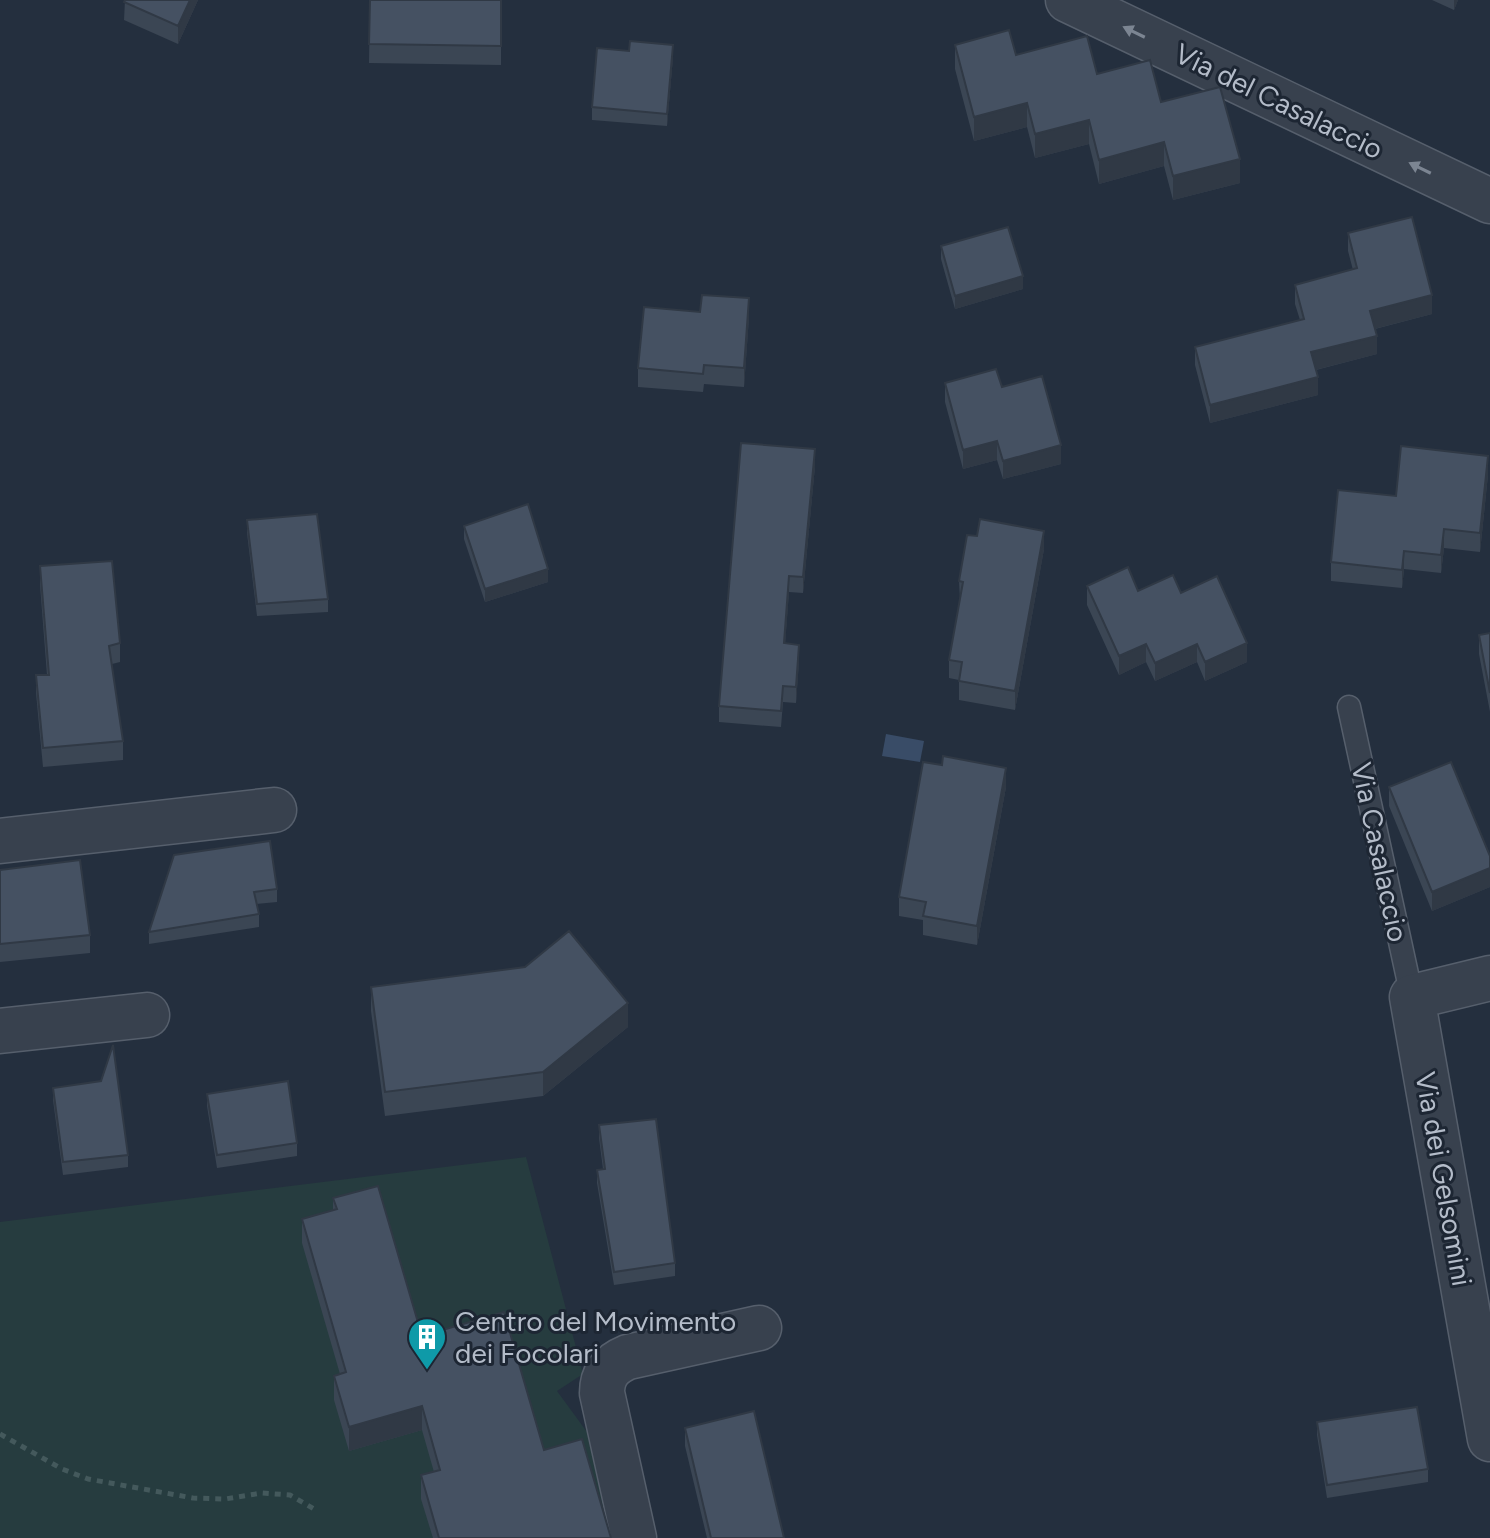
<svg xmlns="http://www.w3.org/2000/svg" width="1490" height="1538" font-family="Figtree,sans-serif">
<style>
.green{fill:#263c3f}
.water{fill:#394c67}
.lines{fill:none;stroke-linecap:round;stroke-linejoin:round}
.service-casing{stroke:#565f6c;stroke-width:25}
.minor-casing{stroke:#565f6c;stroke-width:47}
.path{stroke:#44595c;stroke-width:5;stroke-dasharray:6 6;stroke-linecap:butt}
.service{stroke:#38414e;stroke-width:22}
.minor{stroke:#38414e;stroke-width:44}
.wall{fill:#3b4654}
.shaded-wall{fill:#303945}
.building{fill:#455162;stroke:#303945;stroke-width:2}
.oneway{fill:#7c8592}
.labels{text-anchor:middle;stroke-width:6;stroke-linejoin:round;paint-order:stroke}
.street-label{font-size:28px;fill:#b4bcc9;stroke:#1d2633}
.poi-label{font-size:28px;fill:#b4bcc9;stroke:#1d2633;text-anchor:start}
</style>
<rect width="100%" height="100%" fill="#242f3e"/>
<!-- green -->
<path class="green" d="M 526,1157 L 583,1374 L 557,1391 L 587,1432 L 610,1538 L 0,1538 L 0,1222 Z"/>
<!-- water -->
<path class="water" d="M 886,734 L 924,741 L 920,762 L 882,756 Z"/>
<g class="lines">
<!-- service casing -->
<g class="service-casing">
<path id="service" d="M 1349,707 L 1412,997"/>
</g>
<!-- minor casing -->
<g class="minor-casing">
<path id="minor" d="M 1068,0 L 1490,201
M 0,841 L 274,810
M 1490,978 L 1412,997 L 1490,1439
M 0,1031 L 147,1015
M 634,1538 L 602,1393 C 602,1374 611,1364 628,1357 L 759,1328"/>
</g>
<!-- path -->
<path class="path" d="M 0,1434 L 62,1469 L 88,1479 L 193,1498 L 225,1499 L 262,1493 L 290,1495 L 314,1509"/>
<!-- service -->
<use href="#service" class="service"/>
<!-- minor -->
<use href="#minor" class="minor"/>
</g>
<!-- wall -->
<path class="wall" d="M 125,0 L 198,0 L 178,44 L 124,20 Z
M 370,0 L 501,0 L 501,65 L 369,63 Z
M 1432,0 L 1458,0 L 1454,10 Z
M 955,45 L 1097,74 L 1161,102 L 1240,183 L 1173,200 L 1164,166 L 1099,184 L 1089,144 L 1035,158 L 1027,127 L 974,141 L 955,69 Z
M 673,57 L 667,126 L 592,120 L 592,107 Z
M 1348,233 L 1432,314 L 1375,329 L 1377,354 L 1316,370 L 1318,395 L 1210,423 L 1195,365 L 1195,347 L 1300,320 L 1295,304 L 1295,285 L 1353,270 L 1348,251 Z
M 941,246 L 1023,289 L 955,309 L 941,259 Z
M 749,317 L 744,387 L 704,384 L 703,392 L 638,387 L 638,368 Z
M 945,383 L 1002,387 L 1061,464 L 1003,479 L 997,460 L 963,469 L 945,402 Z
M 815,466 L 803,593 L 789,592 L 785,644 L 799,661 L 796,703 L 783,702 L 781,727 L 719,722 L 719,706 Z
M 1488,475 L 1480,552 L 1444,548 L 1441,573 L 1404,569 L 1402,588 L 1331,581 L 1331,562 L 1396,496 Z
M 247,520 L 328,599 L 328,612 L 257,616 L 247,533 Z
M 464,526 L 548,582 L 485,602 L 464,539 Z
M 1044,549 L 1015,710 L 959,700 L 959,680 L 949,678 L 949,660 L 960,600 L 959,581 Z
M 40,566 L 120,643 L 120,662 L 112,664 L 123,741 L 123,760 L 43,767 L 36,693 L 36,675 L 47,675 L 40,585 Z
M 1087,586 L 1138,591 L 1181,593 L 1247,662 L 1205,681 L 1197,662 L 1155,681 L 1146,662 L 1119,675 L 1087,605 Z
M 1490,633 L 1490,712 L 1479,654 L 1479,635 Z
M 942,765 L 1006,787 L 977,945 L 923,935 L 923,920 L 899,916 L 899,897 Z
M 1389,787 L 1490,856 L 1490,887 L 1432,911 L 1389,806 Z
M 174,855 L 277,889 L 277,902 L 256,904 L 259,914 L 259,927 L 149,944 L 149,932 Z
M 0,870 L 90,935 L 90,953 L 0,962 Z
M 371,987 L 628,1027 L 543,1096 L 385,1116 L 371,1011 Z
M 53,1088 L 128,1155 L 128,1167 L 63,1175 L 53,1100 Z
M 207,1094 L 297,1143 L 297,1156 L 217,1168 L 207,1106 Z
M 599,1125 L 675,1263 L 675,1276 L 614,1285 L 597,1183 L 597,1170 L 603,1169 L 599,1138 Z
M 333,1198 L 422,1336 L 544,1450 L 611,1538 L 433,1538 L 421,1499 L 421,1475 L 434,1472 L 422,1430 L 349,1451 L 334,1400 L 334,1376 L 340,1374 L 302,1243 L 302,1219 L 333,1210 Z
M 1317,1422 L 1428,1469 L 1428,1482 L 1327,1498 L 1317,1435 Z
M 685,1428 L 784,1538 L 707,1538 L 685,1446 Z"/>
<!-- shaded-wall -->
<path class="shaded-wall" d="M 190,0 L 198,0 L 178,44 L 178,26 Z
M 1454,0 L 1458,0 L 1454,10 Z
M 673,45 L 673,57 L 667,126 L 667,114 Z
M 1027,103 L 1027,127 L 974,141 L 974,117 Z
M 1089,120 L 1089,144 L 1035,158 L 1035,134 Z
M 1164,142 L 1164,166 L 1099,184 L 1099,160 Z
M 1240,159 L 1240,183 L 1173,200 L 1173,176 Z
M 1023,276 L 1023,289 L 955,309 L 955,296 Z
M 1432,295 L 1432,314 L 1370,330 L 1370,311 Z
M 749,298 L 749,317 L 744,387 L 744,368 Z
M 1377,336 L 1377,354 L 1311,371 L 1311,352 Z
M 1318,377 L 1318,395 L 1210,423 L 1210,405 Z
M 997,441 L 997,460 L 963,469 L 963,450 Z
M 1061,445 L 1061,464 L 1003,479 L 1003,461 Z
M 815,449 L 815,466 L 803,593 L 803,577 Z
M 1488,456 L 1488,475 L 1480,552 L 1480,533 Z
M 1444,529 L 1444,548 L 1441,573 L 1441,555 Z
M 1044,531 L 1044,549 L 1015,710 L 1015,691 Z
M 1404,551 L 1404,569 L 1402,588 L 1402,570 Z
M 548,569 L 548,582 L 485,602 L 485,589 Z
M 789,576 L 789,592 L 784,660 L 784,643 Z
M 1247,643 L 1247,662 L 1205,681 L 1205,662 Z
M 1146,644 L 1146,662 L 1119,675 L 1119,656 Z
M 1197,644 L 1197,662 L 1155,681 L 1155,663 Z
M 799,645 L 799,661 L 796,703 L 796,687 Z
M 1006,768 L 1006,787 L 977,945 L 977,926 Z
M 1490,868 L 1490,887 L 1432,911 L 1432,892 Z
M 628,1003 L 628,1027 L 543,1096 L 543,1072 Z
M 422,1406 L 422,1430 L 349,1451 L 349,1427 Z"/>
<!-- building -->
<path class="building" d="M 125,0 L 190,0 L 178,26 L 124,2 Z
M 370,0 L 501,0 L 501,46 L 369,44 Z
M 1009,30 L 1016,55 L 1087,36 L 1097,74 L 1150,60 L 1161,102 L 1220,87 L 1240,159 L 1173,176 L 1164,142 L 1099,160 L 1089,120 L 1035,134 L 1027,103 L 974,117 L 955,45 Z
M 630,41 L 673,45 L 667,114 L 592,107 L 597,48 L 629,51 Z
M 1412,217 L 1432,295 L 1370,311 L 1377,336 L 1311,352 L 1318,377 L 1210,405 L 1195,347 L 1304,319 L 1295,285 L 1357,268 L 1348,233 Z
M 1008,227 L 1023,276 L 955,296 L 941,246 Z
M 702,295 L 749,298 L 744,368 L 704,365 L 703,374 L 638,368 L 644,307 L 700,312 Z
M 996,369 L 1002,387 L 1042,376 L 1061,445 L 1003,461 L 997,441 L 963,450 L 945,383 Z
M 741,443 L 815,449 L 803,577 L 789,576 L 784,643 L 799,645 L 796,687 L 783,686 L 781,711 L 719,706 Z
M 1401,446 L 1488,456 L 1480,533 L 1444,529 L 1441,555 L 1404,551 L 1402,570 L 1331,562 L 1338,490 L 1396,496 Z
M 528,504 L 548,569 L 485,589 L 464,526 Z
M 317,514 L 328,599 L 257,604 L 247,520 Z
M 980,519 L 1044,531 L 1015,691 L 959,681 L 962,662 L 949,660 L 963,582 L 959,581 L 967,535 L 977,536 Z
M 112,561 L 120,643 L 109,646 L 123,741 L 43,748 L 36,675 L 49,675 L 40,566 Z
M 1128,567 L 1138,591 L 1173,575 L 1181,593 L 1217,576 L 1247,643 L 1205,662 L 1197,644 L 1155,663 L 1146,644 L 1119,656 L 1087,586 Z
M 1490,633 L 1490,693 L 1479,635 Z
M 943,756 L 1006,768 L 977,926 L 923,916 L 926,902 L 899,897 L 923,762 L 942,765 Z
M 1451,762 L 1490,856 L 1490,868 L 1432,892 L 1389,787 Z
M 270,841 L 277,889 L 254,892 L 259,914 L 149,932 L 174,855 Z
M 80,860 L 90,935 L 0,944 L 0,870 Z
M 569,931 L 628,1003 L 543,1072 L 385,1092 L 371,987 L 525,967 Z
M 113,1045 L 128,1155 L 63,1162 L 53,1088 L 101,1081 Z
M 288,1081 L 297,1143 L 217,1155 L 207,1094 Z
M 656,1119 L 675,1263 L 614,1272 L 597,1170 L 605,1169 L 599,1125 Z
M 378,1186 L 422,1336 L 504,1312 L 544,1450 L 582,1439 L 611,1538 L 439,1538 L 421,1475 L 440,1470 L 422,1406 L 349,1427 L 334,1376 L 346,1372 L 302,1219 L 337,1209 L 333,1198 Z
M 1417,1407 L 1428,1469 L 1327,1485 L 1317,1422 Z
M 754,1411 L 784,1538 L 711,1538 L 685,1428 Z"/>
<!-- one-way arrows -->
<defs><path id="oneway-solid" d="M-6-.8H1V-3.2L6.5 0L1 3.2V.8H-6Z" transform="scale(2)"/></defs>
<g class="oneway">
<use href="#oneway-solid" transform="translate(1134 32) rotate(-154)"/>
<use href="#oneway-solid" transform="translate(1420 168) rotate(-154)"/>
</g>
<!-- icons -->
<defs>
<g id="building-pin" transform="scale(2)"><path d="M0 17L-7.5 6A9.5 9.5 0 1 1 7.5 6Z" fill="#0f9aa8" stroke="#1d2633"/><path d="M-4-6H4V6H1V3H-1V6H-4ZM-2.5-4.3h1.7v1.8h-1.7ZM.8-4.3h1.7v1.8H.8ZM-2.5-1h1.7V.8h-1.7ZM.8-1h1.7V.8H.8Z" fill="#fff"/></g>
</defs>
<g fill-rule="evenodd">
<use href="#building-pin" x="427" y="1337"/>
</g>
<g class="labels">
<!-- street labels -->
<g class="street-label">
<text transform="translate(1279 101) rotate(26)" y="10">Via del Casalaccio</text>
<text transform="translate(1380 852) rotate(78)" y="10">Via Casalaccio</text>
<text transform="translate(1444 1179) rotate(80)" y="10">Via dei Gelsomini</text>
</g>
<!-- poi labels -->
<g class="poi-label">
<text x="455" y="1331">Centro del Movimento<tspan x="455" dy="32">dei Focolari</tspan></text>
</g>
</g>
</svg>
